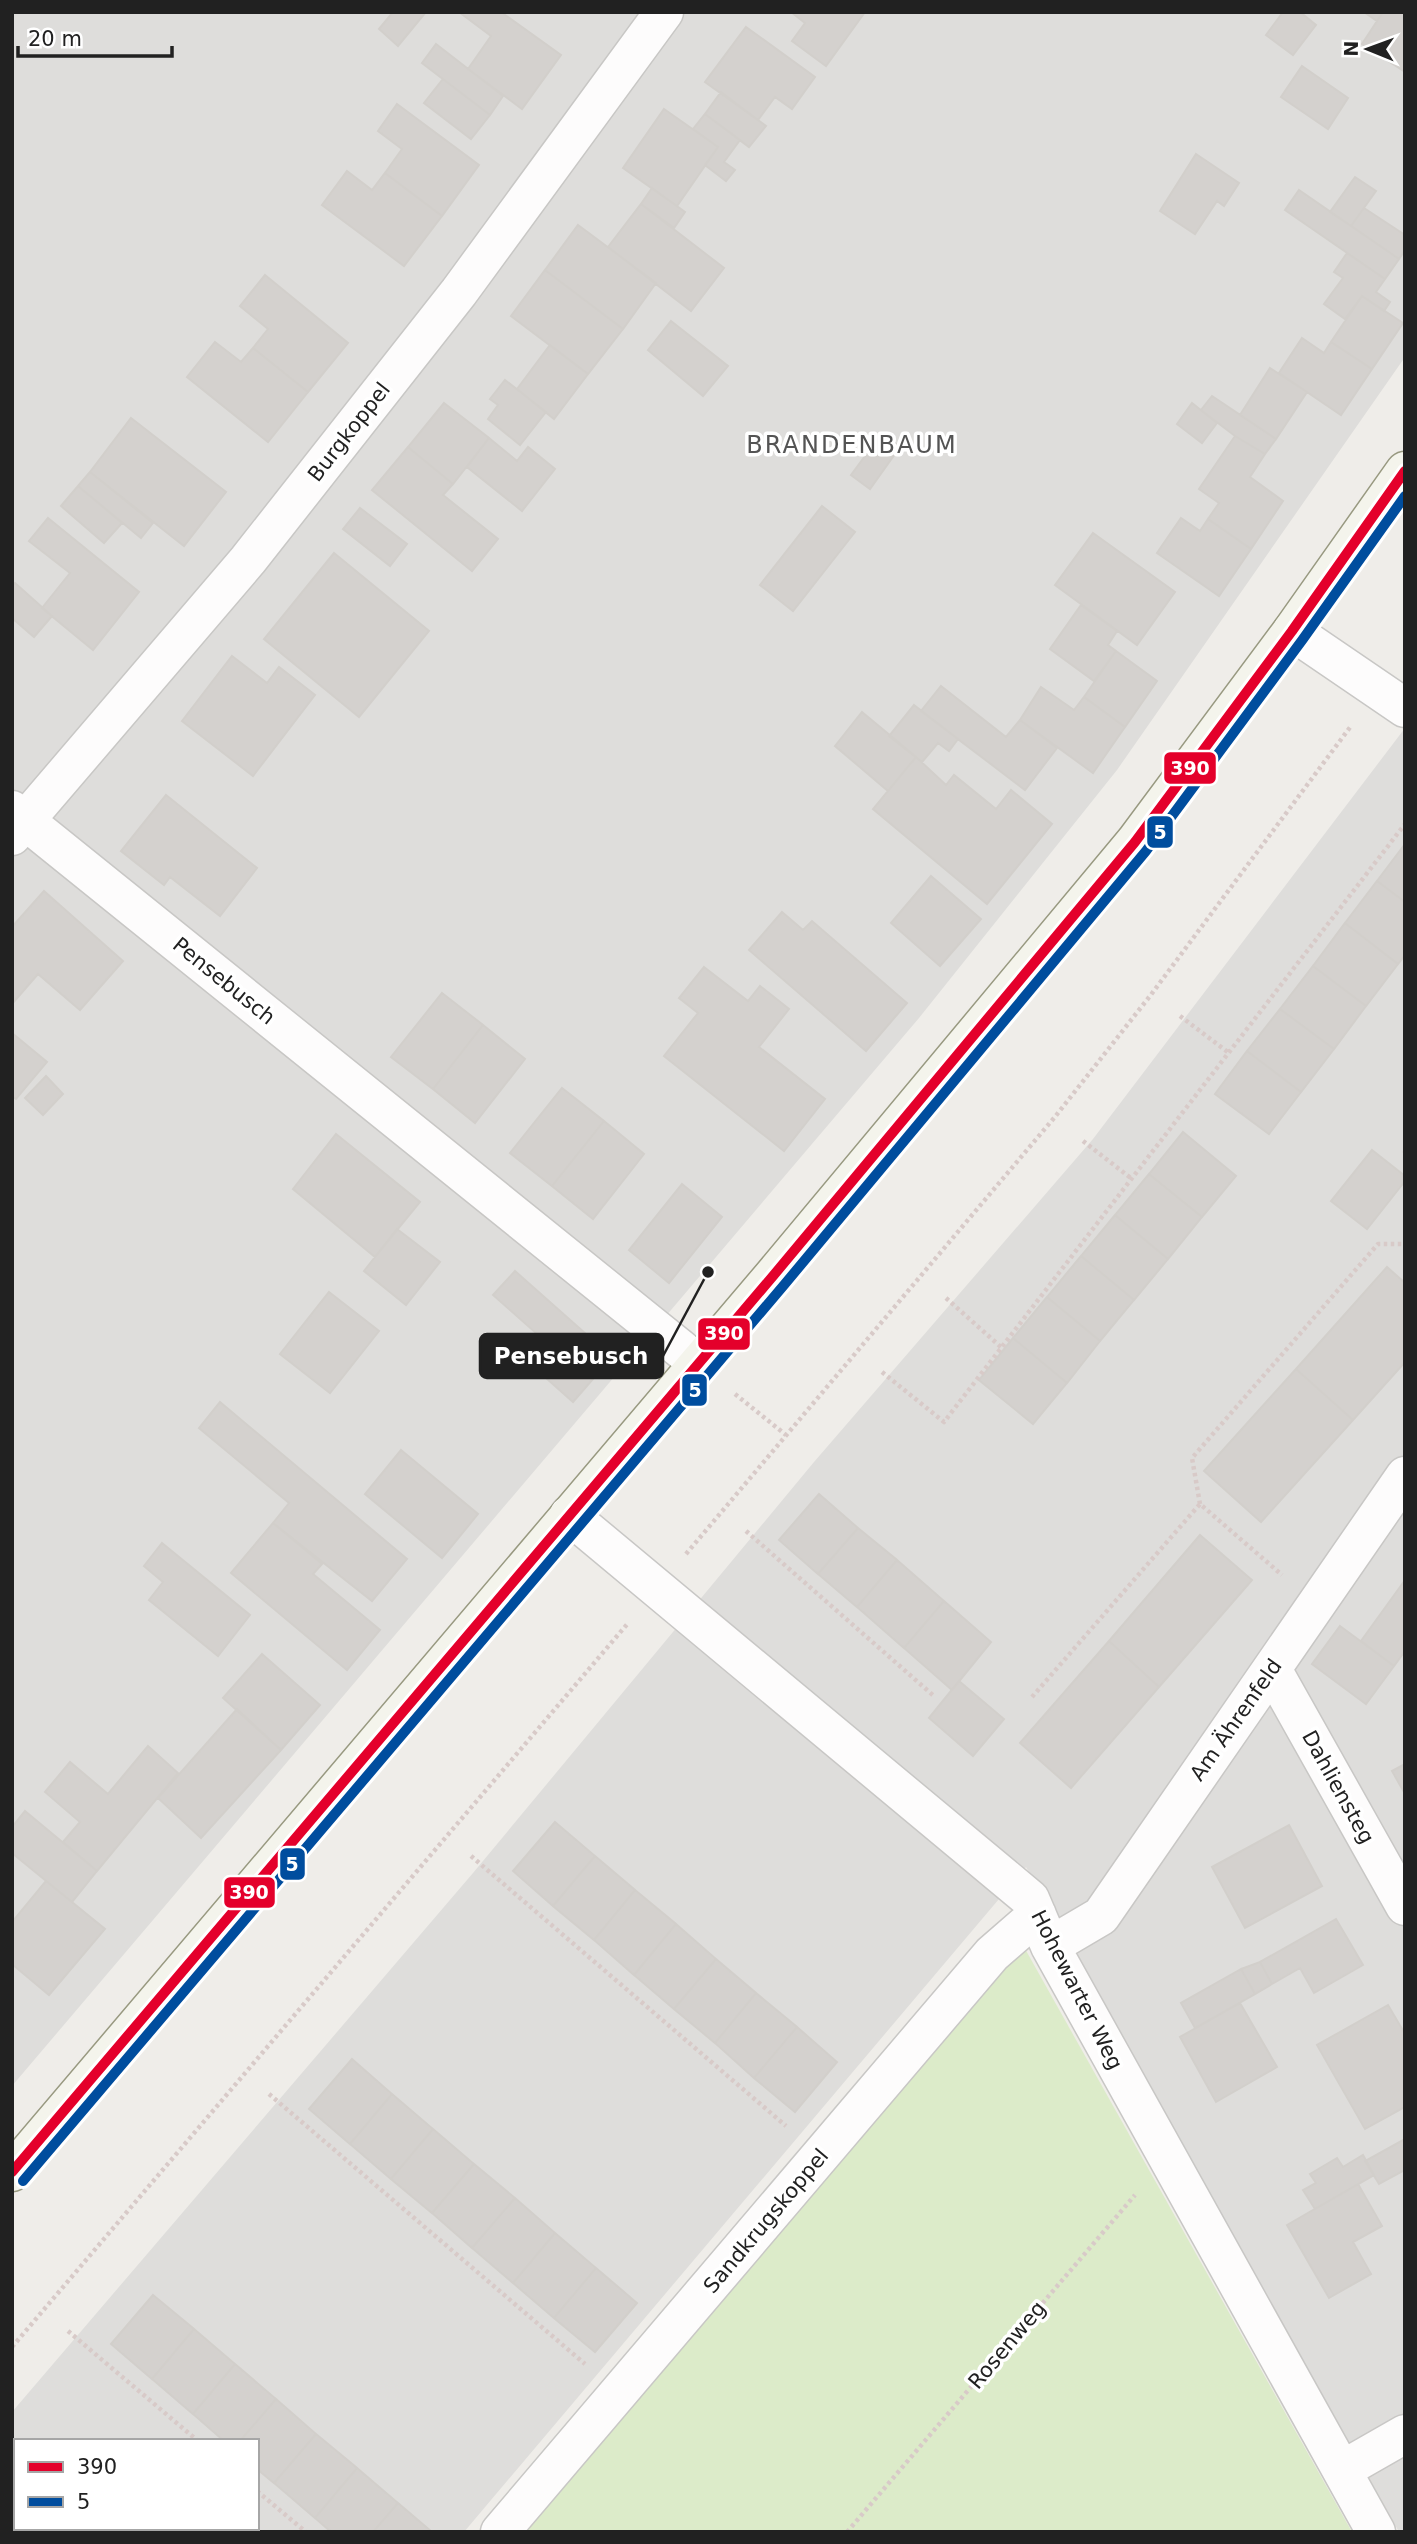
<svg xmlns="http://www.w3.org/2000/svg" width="1417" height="2544" font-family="'DejaVu Sans',sans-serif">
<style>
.residential{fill:#dedddb;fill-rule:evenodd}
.grass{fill:#dcebc9}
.building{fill:#d4d1ce;stroke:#d2cfcb;stroke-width:2}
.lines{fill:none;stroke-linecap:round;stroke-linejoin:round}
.minor-casing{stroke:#c8c7c5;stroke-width:41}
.secondary-casing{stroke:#989980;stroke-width:41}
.path{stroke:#d8cac8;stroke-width:4.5;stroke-dasharray:3.5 3.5;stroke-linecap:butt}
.minor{stroke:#fdfcfc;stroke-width:38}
.secondary{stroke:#f4f4ec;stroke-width:38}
.bus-1-casing{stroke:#fff;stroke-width:16}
.bus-2-casing{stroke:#fff;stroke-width:16}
.bus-1{stroke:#e4002b;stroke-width:10}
.bus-2{stroke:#004d9e;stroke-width:10}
.labels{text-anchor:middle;stroke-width:7;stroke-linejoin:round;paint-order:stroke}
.street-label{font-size:21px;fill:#212121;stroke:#fff}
.quarter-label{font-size:24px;letter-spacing:2px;fill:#545454;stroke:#fff}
.leader{fill:none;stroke:#212121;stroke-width:2.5}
.callout-dot{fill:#212121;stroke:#fff;stroke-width:2.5}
.callout{fill:#212121;stroke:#212121;stroke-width:2.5}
.callout-label{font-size:23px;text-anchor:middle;font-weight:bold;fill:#fff}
.line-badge{stroke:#fff;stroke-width:2.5}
.badge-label{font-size:19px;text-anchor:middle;font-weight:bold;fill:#fff}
</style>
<rect width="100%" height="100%" fill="#efede9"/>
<!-- residential -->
<path class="residential" d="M 12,12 L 1405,12 L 1405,357 L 1117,770 L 919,1018 L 12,2086 Z
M 1405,728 L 1405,2532 L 1399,2532 L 1026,1867 L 464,2532 L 12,2532 L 12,2412 L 473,1873 L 814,1462 L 1093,1139 ZM 16,2441 L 257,2441 L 257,2528 L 16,2528 Z"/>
<!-- grass -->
<path class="grass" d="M 1024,1947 L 1352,2532 L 520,2532 L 998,1969 Z"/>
<!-- building -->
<path class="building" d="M 393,12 L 426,12 L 398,46 L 379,29 Z
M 459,12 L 501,12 L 561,55 L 522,109 L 468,69 L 491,36 Z
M 791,12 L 865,12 L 826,66 L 792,41 L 805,23 Z
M 1283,12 L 1300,12 L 1316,25 L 1293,55 L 1266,35 Z
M 1364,12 L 1383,12 L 1377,21 Z
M 1383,12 L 1405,12 L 1405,72 L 1362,44 Z
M 746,27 L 815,77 L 792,109 L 775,97 L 758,120 L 705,82 Z
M 436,44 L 503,96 L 490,115 L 422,63 Z
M 1302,66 L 1348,98 L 1328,129 L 1281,97 Z
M 443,79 L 490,115 L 471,139 L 424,103 Z
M 721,92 L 766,126 L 749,147 L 705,114 Z
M 397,104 L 479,165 L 442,216 L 385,173 L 402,149 L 378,131 Z
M 664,109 L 718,147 L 677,206 L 623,168 Z
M 705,114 L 740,140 L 724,162 L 735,170 L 726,181 L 705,165 L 718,147 L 693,129 Z
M 1196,154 L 1239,183 L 1224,206 L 1217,201 L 1195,234 L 1160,211 Z
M 347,171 L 372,190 L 385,173 L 442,216 L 404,266 L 322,205 Z
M 1355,177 L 1376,191 L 1351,226 L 1330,212 Z
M 652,188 L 685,212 L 674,228 L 641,204 Z
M 1299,190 L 1399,259 L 1385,279 L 1285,210 Z
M 641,204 L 724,268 L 691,311 L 608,247 Z
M 1364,208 L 1405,235 L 1405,250 L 1399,259 L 1351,226 Z
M 578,225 L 656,283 L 623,329 L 545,270 Z
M 1347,253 L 1385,279 L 1376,292 L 1390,302 L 1384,311 L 1362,296 L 1345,319 L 1324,304 L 1343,278 L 1334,272 Z
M 545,270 L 623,329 L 588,374 L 511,316 Z
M 265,275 L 348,343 L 308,392 L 253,348 L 268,329 L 240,306 Z
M 1362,296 L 1403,323 L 1372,369 L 1331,342 Z
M 671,321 L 728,366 L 703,396 L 648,350 Z
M 1302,338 L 1324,353 L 1331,342 L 1372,369 L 1341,415 L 1279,373 Z
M 215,342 L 241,362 L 253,348 L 308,392 L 268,442 L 187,377 Z
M 550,345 L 588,374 L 554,419 L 517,389 Z
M 1270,368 L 1307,392 L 1276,439 L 1240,415 Z
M 505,380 L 546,412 L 520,445 L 488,419 L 498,405 L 490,399 Z
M 1212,396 L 1276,439 L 1265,454 L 1235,436 L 1201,410 Z
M 444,403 L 489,438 L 453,484 L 408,447 Z
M 1192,403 L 1217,423 L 1202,443 L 1177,424 Z
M 131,418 L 226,492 L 184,546 L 90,472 Z
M 882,433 L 900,447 L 870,489 L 851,475 Z
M 1235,436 L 1265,454 L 1250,477 L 1283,501 L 1251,549 L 1208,519 L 1219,503 L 1199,489 Z
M 489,438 L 517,461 L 528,447 L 555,469 L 522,511 L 467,467 Z
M 408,447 L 453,484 L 443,495 L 498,539 L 472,571 L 372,490 Z
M 90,472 L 153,523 L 141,538 L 78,486 Z
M 78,486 L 122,523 L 104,543 L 61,506 Z
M 822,506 L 855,532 L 793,611 L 760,585 Z
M 360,508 L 407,544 L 390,566 L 343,529 Z
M 48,518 L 139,592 L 93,650 L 42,608 L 70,573 L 29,541 Z
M 1181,518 L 1200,531 L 1208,519 L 1251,549 L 1219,596 L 1157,553 Z
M 1093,533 L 1175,592 L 1137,645 L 1055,585 Z
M 334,553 L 429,631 L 359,717 L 264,639 Z
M 15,583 L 52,616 L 34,637 L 12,618 L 12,586 Z
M 1081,605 L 1117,631 L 1108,645 L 1116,651 L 1094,681 L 1050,649 Z
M 1116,651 L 1157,681 L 1125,727 L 1084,697 Z
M 232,656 L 267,683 L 279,667 L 315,695 L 253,776 L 182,721 Z
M 941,686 L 1006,737 L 1020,720 L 1057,748 L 1025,790 L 921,711 Z
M 1041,687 L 1074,710 L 1084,697 L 1125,727 L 1093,773 L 1020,720 Z
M 914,705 L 958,739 L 949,751 L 938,743 L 922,762 L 889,736 Z
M 862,712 L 916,757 L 888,791 L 835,746 Z
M 916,757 L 946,785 L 954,775 L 996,809 L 1011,790 L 1052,824 L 987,904 L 873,809 Z
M 166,795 L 257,868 L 220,916 L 170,877 L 164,885 L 121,851 Z
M 1405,844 L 1405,902 L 1377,881 Z
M 931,876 L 981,919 L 940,966 L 891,923 Z
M 1377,881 L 1405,902 L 1405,955 L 1398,964 L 1345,923 Z
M 44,891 L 123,961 L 80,1010 L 38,974 L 12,1004 L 12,927 Z
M 782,912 L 803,930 L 812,921 L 907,1003 L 866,1051 L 749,950 Z
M 1345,923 L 1398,964 L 1366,1006 L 1313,966 Z
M 1313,966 L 1366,1006 L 1334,1049 L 1280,1009 Z
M 704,967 L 748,1001 L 760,986 L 789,1009 L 759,1047 L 825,1099 L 784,1151 L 664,1056 L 698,1013 L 679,998 Z
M 442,993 L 483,1025 L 433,1089 L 391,1057 Z
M 1280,1009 L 1334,1049 L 1301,1092 L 1247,1051 Z
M 483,1025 L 525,1059 L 475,1123 L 433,1089 Z
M 12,1033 L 47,1062 L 16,1099 L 12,1096 Z
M 1247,1051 L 1301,1092 L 1269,1134 L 1215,1094 Z
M 46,1076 L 63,1094 L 43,1115 L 25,1098 Z
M 562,1088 L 604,1121 L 552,1186 L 510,1153 Z
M 604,1121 L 644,1154 L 593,1219 L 552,1186 Z
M 1183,1132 L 1236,1176 L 1202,1217 L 1149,1174 Z
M 336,1134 L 420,1202 L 375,1257 L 293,1189 Z
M 1372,1150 L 1405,1176 L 1405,1181 L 1367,1229 L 1331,1201 Z
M 1149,1174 L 1202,1217 L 1168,1259 L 1115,1215 Z
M 682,1184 L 722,1217 L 669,1283 L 629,1250 Z
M 1115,1215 L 1168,1259 L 1134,1300 L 1081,1256 Z
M 397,1229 L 440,1262 L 406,1305 L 364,1271 Z
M 1081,1256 L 1134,1300 L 1100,1341 L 1047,1297 Z
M 1387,1267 L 1405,1283 L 1405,1362 L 1353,1420 L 1296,1369 Z
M 515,1271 L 612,1357 L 573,1402 L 519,1354 L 536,1333 L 493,1295 Z
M 329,1292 L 379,1331 L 330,1393 L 280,1354 Z
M 1047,1297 L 1100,1341 L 1067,1383 L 1013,1338 Z
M 1013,1338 L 1067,1383 L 1033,1424 L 979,1380 Z
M 1296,1369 L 1353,1420 L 1261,1522 L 1204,1471 Z
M 220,1402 L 407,1559 L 372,1601 L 273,1523 L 289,1503 L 199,1428 Z
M 401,1450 L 478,1514 L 442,1558 L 365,1494 Z
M 819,1494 L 858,1528 L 818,1574 L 779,1540 Z
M 273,1523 L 322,1564 L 313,1574 L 380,1630 L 347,1670 L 231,1573 Z
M 858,1528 L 897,1560 L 857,1607 L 818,1574 Z
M 1200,1535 L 1252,1580 L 1159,1687 L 1109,1641 Z
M 162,1543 L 250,1615 L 218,1656 L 149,1600 L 163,1582 L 144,1566 Z
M 897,1560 L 944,1601 L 904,1648 L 857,1607 Z
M 1405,1580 L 1405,1651 L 1394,1666 L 1361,1641 Z
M 944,1601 L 991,1642 L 952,1690 L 904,1648 Z
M 1340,1626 L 1394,1666 L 1366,1704 L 1312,1664 Z
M 1109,1641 L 1159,1687 L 1071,1788 L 1020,1743 Z
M 262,1654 L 320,1705 L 281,1750 L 223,1698 Z
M 959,1681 L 1004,1719 L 973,1756 L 929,1718 Z
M 237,1709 L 281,1750 L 201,1838 L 158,1798 Z
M 148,1746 L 178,1773 L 97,1871 L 63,1842 L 80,1822 L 45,1792 L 70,1762 L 108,1794 Z
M 1405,1764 L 1405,1794 L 1392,1771 Z
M 25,1811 L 97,1871 L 72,1902 L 12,1853 L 12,1827 Z
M 555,1822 L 595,1856 L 553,1906 L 513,1871 Z
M 1289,1825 L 1322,1886 L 1245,1928 L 1212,1867 Z
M 595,1856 L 635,1890 L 594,1940 L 553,1906 Z
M 46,1881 L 105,1929 L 49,1995 L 12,1964 L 12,1922 Z
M 635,1890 L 676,1924 L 634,1975 L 594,1940 Z
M 1336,1919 L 1363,1965 L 1314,1993 L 1300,1968 L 1272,1984 L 1260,1962 Z
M 676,1924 L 716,1959 L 674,2009 L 634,1975 Z
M 716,1959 L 756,1993 L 715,2043 L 674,2009 Z
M 1260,1962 L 1272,1984 L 1255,1994 L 1241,1969 Z
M 1241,1969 L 1255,1994 L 1195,2028 L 1181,2003 Z
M 756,1993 L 797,2027 L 754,2078 L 715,2043 Z
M 1240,2003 L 1277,2067 L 1216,2102 L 1180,2037 Z
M 1388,2005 L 1405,2034 L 1405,2107 L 1365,2129 L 1317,2045 Z
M 797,2027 L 837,2062 L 795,2112 L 754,2078 Z
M 352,2059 L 392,2094 L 350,2144 L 309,2109 Z
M 392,2094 L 433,2129 L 391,2179 L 350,2144 Z
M 433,2129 L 474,2164 L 432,2213 L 391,2179 Z
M 1405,2139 L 1405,2170 L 1379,2184 L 1365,2161 Z
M 1363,2155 L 1374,2175 L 1315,2209 L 1303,2190 L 1316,2183 L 1310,2174 L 1337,2158 L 1343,2167 Z
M 474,2164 L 515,2198 L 472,2248 L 432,2213 Z
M 1358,2184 L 1382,2226 L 1353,2242 L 1371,2274 L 1329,2298 L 1287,2225 Z
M 515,2198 L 555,2233 L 513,2283 L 472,2248 Z
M 555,2233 L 596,2268 L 554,2318 L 513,2283 Z
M 596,2268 L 637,2303 L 595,2352 L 554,2318 Z
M 153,2295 L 194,2329 L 152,2379 L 111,2344 Z
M 194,2329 L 235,2364 L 193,2414 L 152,2379 Z
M 235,2364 L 276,2399 L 240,2441 L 224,2441 L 193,2414 Z
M 276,2399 L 316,2434 L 274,2483 L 257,2469 L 257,2441 L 240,2441 Z
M 316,2434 L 357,2468 L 315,2518 L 274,2483 Z
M 357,2468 L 398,2503 L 373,2532 L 331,2532 L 315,2518 Z
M 398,2503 L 432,2532 L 373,2532 Z"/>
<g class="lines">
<!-- minor casing -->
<g class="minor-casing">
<path id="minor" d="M 1292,631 L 1405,708
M 12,810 L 698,1363
M 12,836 L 248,560 L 459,292 L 664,12
M 569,1515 L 1030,1899 L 1050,1946 L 1376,2532
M 1272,1669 L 1405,1906
M 1050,1946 L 1101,1916 L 1405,1476
M 1342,2470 L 1405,2434
M 500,2532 L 992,1954 L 1037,1915"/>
</g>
<!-- secondary casing -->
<g class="secondary-casing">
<path id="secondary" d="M 12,2172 L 773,1276 L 1135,842 L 1292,631 L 1405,471"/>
</g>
<!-- path -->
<path class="path" d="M 1180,1016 L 1229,1053
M 1083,1141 L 1132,1179
M 1405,1151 L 1405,1153
M 946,1298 L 1002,1348
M 882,1372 L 944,1422 L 1405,824
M 735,1394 L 786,1435
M 1200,1504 L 1192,1458 L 1378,1244 L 1405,1244
M 746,1531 L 935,1697
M 686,1554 L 1054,1118 L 1150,996 L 1351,726
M 1032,1697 L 1200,1504 L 1282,1575
M 471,1856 L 786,2126
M 269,2094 L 585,2364
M 68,2331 L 198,2441
M 12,2347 L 629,1622
M 257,2491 L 306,2532
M 847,2532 L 1135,2195"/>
<!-- minor -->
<use href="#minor" class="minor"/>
<!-- secondary -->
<use href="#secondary" class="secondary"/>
<!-- bus-1 casing -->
<g class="bus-1-casing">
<path id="bus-1" d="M 12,2172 L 773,1276 L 1135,842 L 1292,631 L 1405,471"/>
</g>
<!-- bus-2 casing -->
<g class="bus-2-casing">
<path id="bus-2" d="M 23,2181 L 784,1285 L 1146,851 L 1303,639 L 1405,496"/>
</g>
<!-- bus-1 -->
<use href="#bus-1" class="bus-1"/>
<!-- bus-2 -->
<use href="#bus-2" class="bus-2"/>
</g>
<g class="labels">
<!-- street labels -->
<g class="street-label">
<text transform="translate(349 432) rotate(-52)" y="7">Burgkoppel</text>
<text transform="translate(224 981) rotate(39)" y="7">Pensebusch</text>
<text transform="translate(1236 1720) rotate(-55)" y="7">Am Ährenfeld</text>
<text transform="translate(1338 1787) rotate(61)" y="7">Dahliensteg</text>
<text transform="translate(1077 1990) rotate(63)" y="7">Hohewarter Weg</text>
<text transform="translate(766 2221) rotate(-50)" y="7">Sandkrugskoppel</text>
<text transform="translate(1007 2345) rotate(-50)" y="7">Rosenweg</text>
</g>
<!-- quarter labels -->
<g class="quarter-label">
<text x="852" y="453">BRANDENBAUM</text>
</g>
</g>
<!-- callouts -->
<path class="leader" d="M708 1272L663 1356"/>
<circle class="callout-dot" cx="708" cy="1272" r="7"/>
<rect class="callout" x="480" y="1334" width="183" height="44" rx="7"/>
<g class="callout-label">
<text x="571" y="1364">Pensebusch</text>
</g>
<g class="line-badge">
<rect x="1163" y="751" width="54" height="34" rx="7" fill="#e4002b"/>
<rect x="1146" y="815" width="28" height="34" rx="7" fill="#004d9e"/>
<rect x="697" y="1317" width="54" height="34" rx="7" fill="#e4002b"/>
<rect x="681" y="1373" width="27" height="34" rx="7" fill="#004d9e"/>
<rect x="279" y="1847" width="27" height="34" rx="7" fill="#004d9e"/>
<rect x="223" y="1876" width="53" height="33" rx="7" fill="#e4002b"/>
</g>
<g class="badge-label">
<text x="1190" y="775">390</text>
<text x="1160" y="839">5</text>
<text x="724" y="1340">390</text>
<text x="695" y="1397">5</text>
<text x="292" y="1871">5</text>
<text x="249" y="1899">390</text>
</g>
<!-- border -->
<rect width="1417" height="2544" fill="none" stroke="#212121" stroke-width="28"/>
<!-- legend -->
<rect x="14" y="2439" width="245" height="91" fill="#ffffff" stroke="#a6a6a6" stroke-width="2"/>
<rect x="28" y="2462" width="35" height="10" fill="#e4002b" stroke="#a6a6a6" stroke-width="2"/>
<text x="77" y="2474" font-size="21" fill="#212121">390</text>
<rect x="28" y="2497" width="35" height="10" fill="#004d9e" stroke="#a6a6a6" stroke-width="2"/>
<text x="77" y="2509" font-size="21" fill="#212121">5</text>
<!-- north arrow -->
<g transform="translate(1368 49) rotate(271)" stroke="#ffffff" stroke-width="5" paint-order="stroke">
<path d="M0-5L12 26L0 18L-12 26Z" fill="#212121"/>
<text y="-10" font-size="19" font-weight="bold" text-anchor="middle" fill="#212121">N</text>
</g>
<!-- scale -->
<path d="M18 46v10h154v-10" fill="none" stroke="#212121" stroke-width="3.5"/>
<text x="28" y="46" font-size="21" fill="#212121" stroke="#ffffff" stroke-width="5" paint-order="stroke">20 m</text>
</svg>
